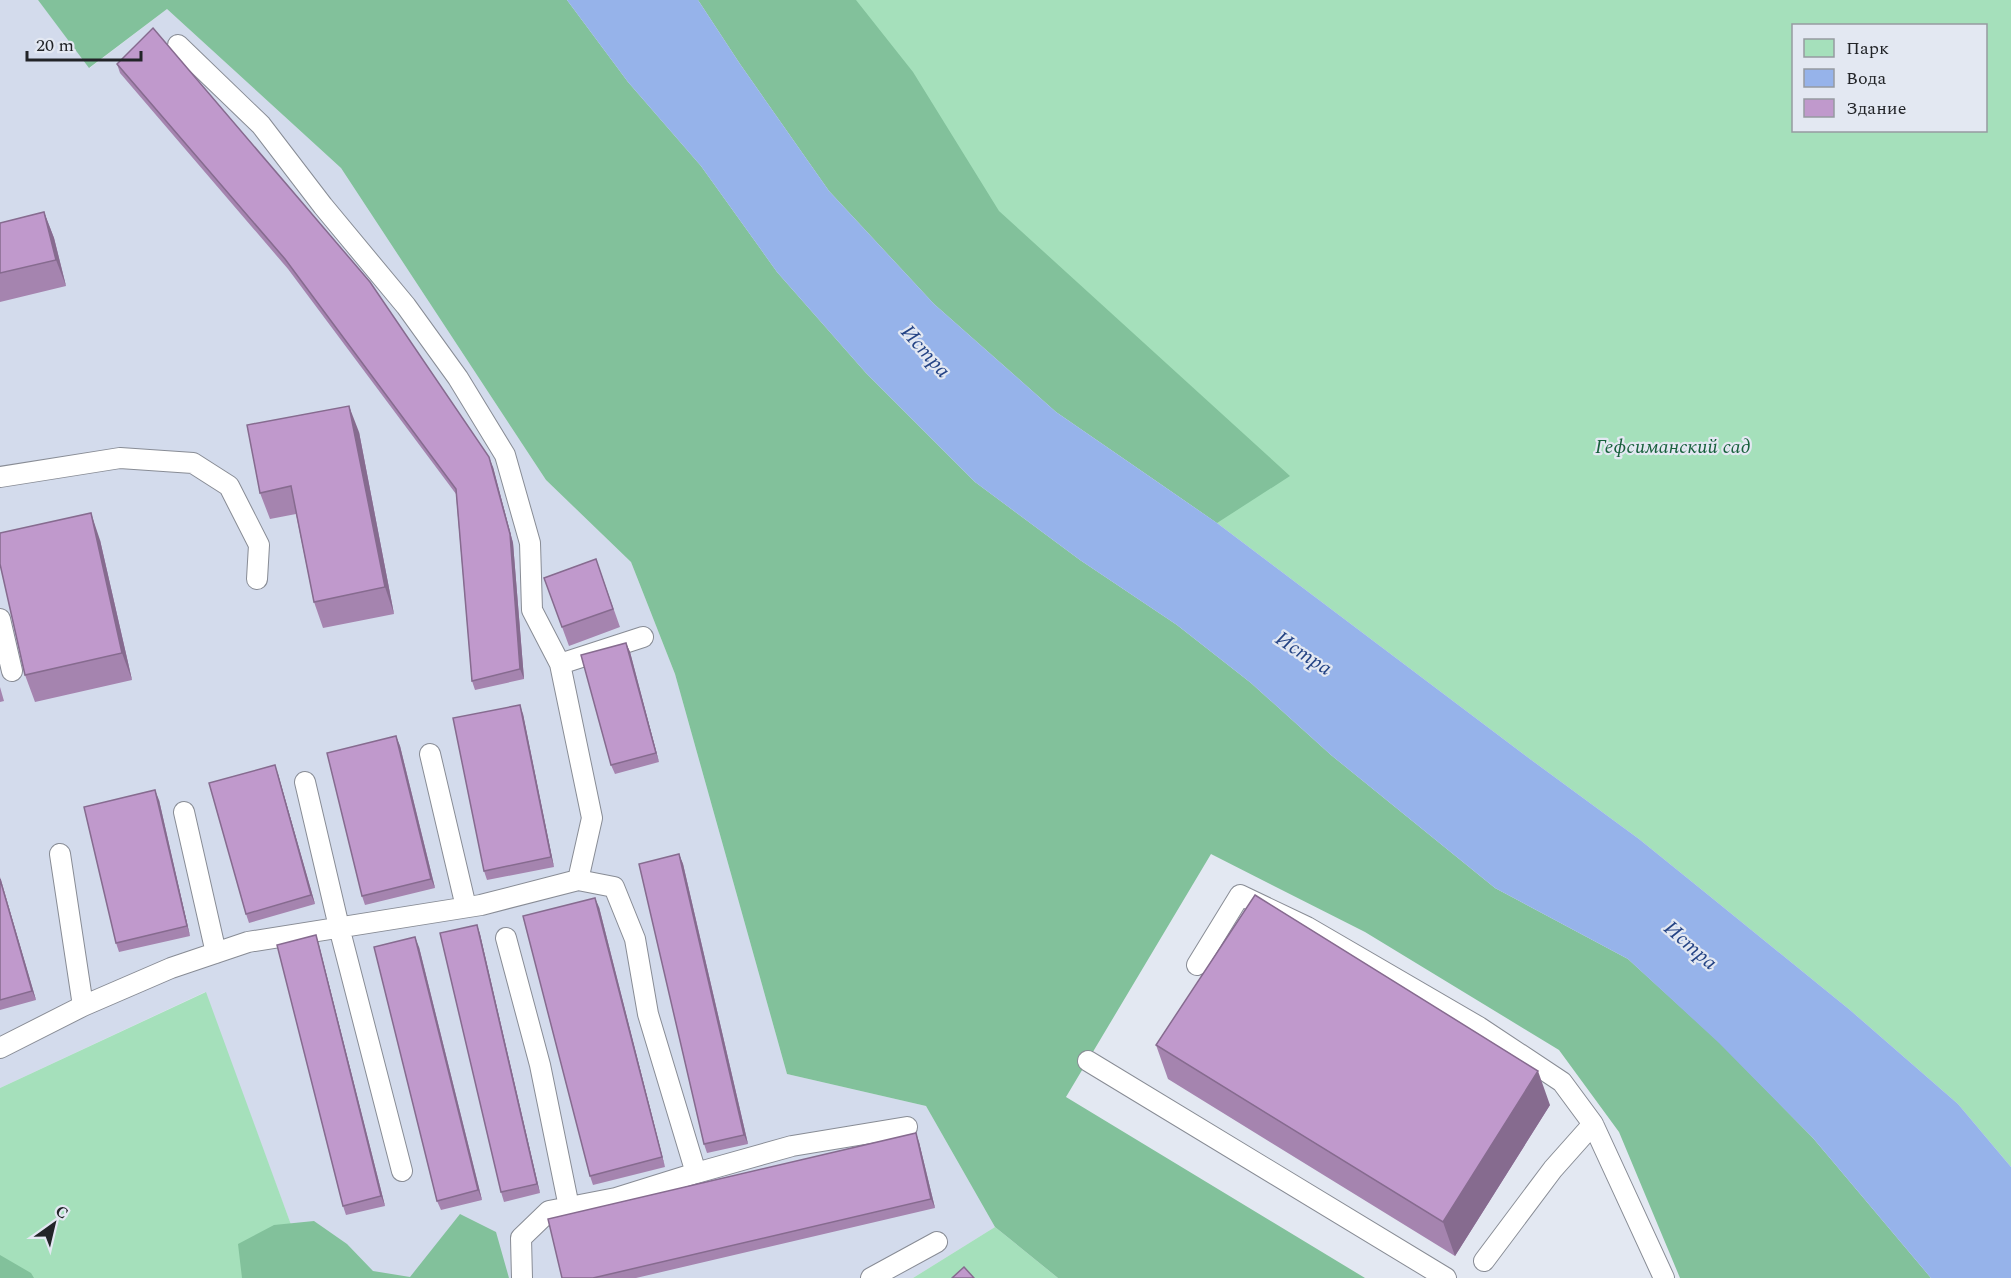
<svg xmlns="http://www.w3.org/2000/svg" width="2011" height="1278" font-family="Spectral,serif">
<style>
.built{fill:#d3dbec}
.green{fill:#a5e0bb;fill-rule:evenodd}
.forest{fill:#82c19b}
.water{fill:#96b3ea}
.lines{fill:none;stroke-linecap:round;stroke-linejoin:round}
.lane-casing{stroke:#888c95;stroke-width:22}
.lane{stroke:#fff;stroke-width:20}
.wall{fill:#a584af}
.shaded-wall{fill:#866b8f}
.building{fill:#c099cc;stroke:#866b8f;stroke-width:1.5}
.labels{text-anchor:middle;stroke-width:4.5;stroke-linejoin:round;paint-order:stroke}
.park-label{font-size:20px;font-style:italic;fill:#18603c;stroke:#e3e8f2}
.water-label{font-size:21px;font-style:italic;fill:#254485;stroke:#e3e8f2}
</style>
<rect width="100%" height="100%" fill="#e3e8f2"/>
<!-- built -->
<path class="built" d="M 0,0 L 38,0 L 90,68 L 167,9 L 341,168 L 546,480 L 631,562 L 675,674 L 787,1074 L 926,1106 L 995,1227 L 913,1278 L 368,1278 L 301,1252 L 205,992 L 0,1088 Z"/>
<!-- green -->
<path class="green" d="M 698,0 L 2011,0 L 2011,1167 L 1958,1104 L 1850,1010 L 1712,898 L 1639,839 L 1530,759 L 1217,523 L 1145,472 ZM 1794,26 L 1986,26 L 1986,130 L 1794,130 Z
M 206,992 L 301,1252 L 368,1278 L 0,1278 L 0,1088 Z
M 995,1227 L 1058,1278 L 913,1278 Z"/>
<!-- forest -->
<path class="forest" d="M 38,0 L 567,0 L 628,82 L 701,166 L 777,272 L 866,373 L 975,482 L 1080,560 L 1177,625 L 1251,683 L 1331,755 L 1495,888 L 1628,959 L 1719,1042 L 1813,1138 L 1931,1278 L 1680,1278 L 1619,1132 L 1559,1050 L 1365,932 L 1211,854 L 1066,1097 L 1365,1278 L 1058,1278 L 995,1227 L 926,1106 L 787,1074 L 675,674 L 631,562 L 546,480 L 341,168 L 167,9 L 89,68 Z
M 698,0 L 856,0 L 913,72 L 999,211 L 1290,476 L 1217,523 L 1056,412 L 934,304 L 829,191 L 740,64 Z
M 460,1214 L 496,1232 L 509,1278 L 242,1278 L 238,1244 L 274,1225 L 314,1221 L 347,1244 L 373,1271 L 410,1277 Z
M 0,1255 L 31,1273 L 34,1278 L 0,1278 Z"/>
<!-- water -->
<path class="water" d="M 567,0 L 698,0 L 740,64 L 829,191 L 934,304 L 1056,412 L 1217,523 L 1530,759 L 1639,839 L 1712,898 L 1850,1010 L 1958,1104 L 2011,1167 L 2011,1278 L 1931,1278 L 1813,1138 L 1719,1043 L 1628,959 L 1495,888 L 1331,755 L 1251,683 L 1177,625 L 1080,560 L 975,482 L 866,373 L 777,272 L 701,166 L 628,82 Z"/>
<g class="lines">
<!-- lane casing -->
<g class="lane-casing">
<path id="lane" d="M 0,477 L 120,458 L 193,463 L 229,486 L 259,545 L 257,579
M 0,619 L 12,671
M 560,664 L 643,637
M 430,754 L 466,907
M 305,782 L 339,927 L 402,1171
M 184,812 L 216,953
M 60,854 L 83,1006
M 578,880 L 614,887 L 635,939 L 648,1014 L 696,1173 L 792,1146 L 907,1127
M 506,938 L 540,1065 L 569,1207
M 1197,965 L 1240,895 L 1307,927 L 1479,1027 L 1562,1082 L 1593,1124
M 0,1048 L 83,1006 L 171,968 L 248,942 L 481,905 L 578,880 L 592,818 L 560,664 L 532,610 L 530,543 L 505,455 L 458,378 L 406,306 L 323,206 L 261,125 L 178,45
M 1088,1061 L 1446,1278
M 1484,1261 L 1553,1169 L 1593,1124 L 1664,1278
M 522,1278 L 521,1238 L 549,1211 L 616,1198 L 696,1173
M 871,1278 L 937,1242"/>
</g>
<!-- lane -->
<use href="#lane" class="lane"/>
</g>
<!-- wall -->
<path class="wall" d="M 117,64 L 493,467 L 513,543 L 524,679 L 475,690 L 472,681 L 456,494 L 288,269 L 120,73 Z
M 44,212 L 54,238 L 66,286 L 0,302 L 0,223 Z
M 359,432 L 394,614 L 323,628 L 314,602 L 296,514 L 270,519 L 260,493 Z
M 100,540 L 132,680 L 35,702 L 25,675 Z
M 596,559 L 620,627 L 569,646 L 544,578 Z
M 626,643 L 630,652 L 659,762 L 615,774 L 611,765 Z
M 0,687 L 4,701 L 0,702 Z
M 523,714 L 554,867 L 487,880 L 484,871 Z
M 396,736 L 400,746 L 435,888 L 365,905 L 362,896 Z
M 278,774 L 315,904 L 249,923 L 246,914 Z
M 159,800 L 190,936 L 119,952 L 116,943 Z
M 679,854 L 683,864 L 748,1144 L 707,1153 L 704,1144 Z
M 0,877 L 36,1000 L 0,1010 Z
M 599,907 L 665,1167 L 593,1185 L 590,1176 Z
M 477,925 L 480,934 L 540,1193 L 504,1202 L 501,1192 Z
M 319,945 L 385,1206 L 346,1215 L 343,1206 Z
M 419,947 L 482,1200 L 441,1210 L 437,1201 Z
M 1156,1045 L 1550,1105 L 1455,1256 L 1168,1079 Z
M 919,1142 L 935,1208 L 636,1278 L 562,1278 Z"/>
<!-- shaded-wall -->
<path class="shaded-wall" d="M 44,212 L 54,238 L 66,286 L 56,260 Z
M 349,406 L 359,432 L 394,614 L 385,587 Z
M 489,457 L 493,467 L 513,543 L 524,679 L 520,669 Z
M 91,513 L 100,540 L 132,680 L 122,653 Z
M 626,643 L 630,652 L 659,762 L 656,753 Z
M 520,705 L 523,714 L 554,867 L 551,857 Z
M 396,736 L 400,746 L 435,888 L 431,879 Z
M 275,765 L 278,774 L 315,904 L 311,895 Z
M 155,790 L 159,800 L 190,936 L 187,926 Z
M 679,854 L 683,864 L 748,1144 L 744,1135 Z
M 0,877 L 36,1000 L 32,991 Z
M 595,898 L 599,907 L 665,1167 L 662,1157 Z
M 477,925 L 480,934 L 540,1193 L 537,1184 Z
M 316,935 L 319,945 L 385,1206 L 381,1196 Z
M 415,937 L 419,947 L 482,1200 L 478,1190 Z
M 1538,1071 L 1550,1105 L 1455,1256 L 1443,1222 Z
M 916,1133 L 919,1142 L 935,1208 L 931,1199 Z"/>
<!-- building -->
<path class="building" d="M 153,28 L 370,282 L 489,457 L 510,534 L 520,669 L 472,681 L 456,489 L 285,259 L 117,64 Z
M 44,212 L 56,260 L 0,273 L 0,223 Z
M 349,406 L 385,587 L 314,602 L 291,486 L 260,493 L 247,425 Z
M 91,513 L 122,653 L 25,675 L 0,564 L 0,533 Z
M 596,559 L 613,609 L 562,627 L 544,578 Z
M 626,643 L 656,753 L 611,765 L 581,655 Z
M 520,705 L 551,857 L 484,871 L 453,718 Z
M 396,736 L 431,879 L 362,896 L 327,753 Z
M 275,765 L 311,895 L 246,914 L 209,783 Z
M 155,790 L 187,926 L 116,943 L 84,807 Z
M 679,854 L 744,1135 L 704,1144 L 639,864 Z
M 0,879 L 32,991 L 0,1000 Z
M 1255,895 L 1538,1071 L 1443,1222 L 1156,1045 Z
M 595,898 L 662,1157 L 590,1176 L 523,916 Z
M 477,925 L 537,1184 L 501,1192 L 440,933 Z
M 316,935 L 381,1196 L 343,1206 L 277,945 Z
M 415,937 L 478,1190 L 437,1201 L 374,947 Z
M 916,1133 L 931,1199 L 593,1278 L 562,1278 L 548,1219 Z
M 964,1267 L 974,1278 L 952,1278 Z"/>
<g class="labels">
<!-- park labels -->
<g class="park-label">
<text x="1673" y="453">Гефсиманский сад</text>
</g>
<!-- water labels -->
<g class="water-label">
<text transform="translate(926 351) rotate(48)" y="7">Истра</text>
<text transform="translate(1304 653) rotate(33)" y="7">Истра</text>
<text transform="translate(1691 945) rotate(41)" y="7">Истра</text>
</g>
</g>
<!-- legend -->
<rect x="1792" y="24" width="195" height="108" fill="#e3e8f2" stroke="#969aa1" stroke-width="1.5"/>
<rect x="1804" y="39" width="30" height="18" fill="#a5e0bb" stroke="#969aa1" stroke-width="1.5"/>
<text x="1846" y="54" font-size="18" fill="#222428">Парк</text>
<rect x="1804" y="69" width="30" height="18" fill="#96b3ea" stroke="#969aa1" stroke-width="1.5"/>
<text x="1846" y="84" font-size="18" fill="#222428">Вода</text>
<rect x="1804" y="99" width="30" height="18" fill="#c099cc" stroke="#969aa1" stroke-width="1.5"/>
<text x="1846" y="114" font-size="18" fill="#222428">Здание</text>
<!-- north arrow -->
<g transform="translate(54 1224) rotate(34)" stroke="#e3e8f2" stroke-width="4.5" paint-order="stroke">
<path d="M0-4.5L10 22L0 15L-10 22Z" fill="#222428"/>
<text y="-9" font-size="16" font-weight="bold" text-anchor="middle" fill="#222428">С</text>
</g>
<!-- scale -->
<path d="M27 51v9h114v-9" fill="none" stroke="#222428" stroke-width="3"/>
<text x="36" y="51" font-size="18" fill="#222428" stroke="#e3e8f2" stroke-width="4.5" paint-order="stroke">20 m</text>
</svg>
